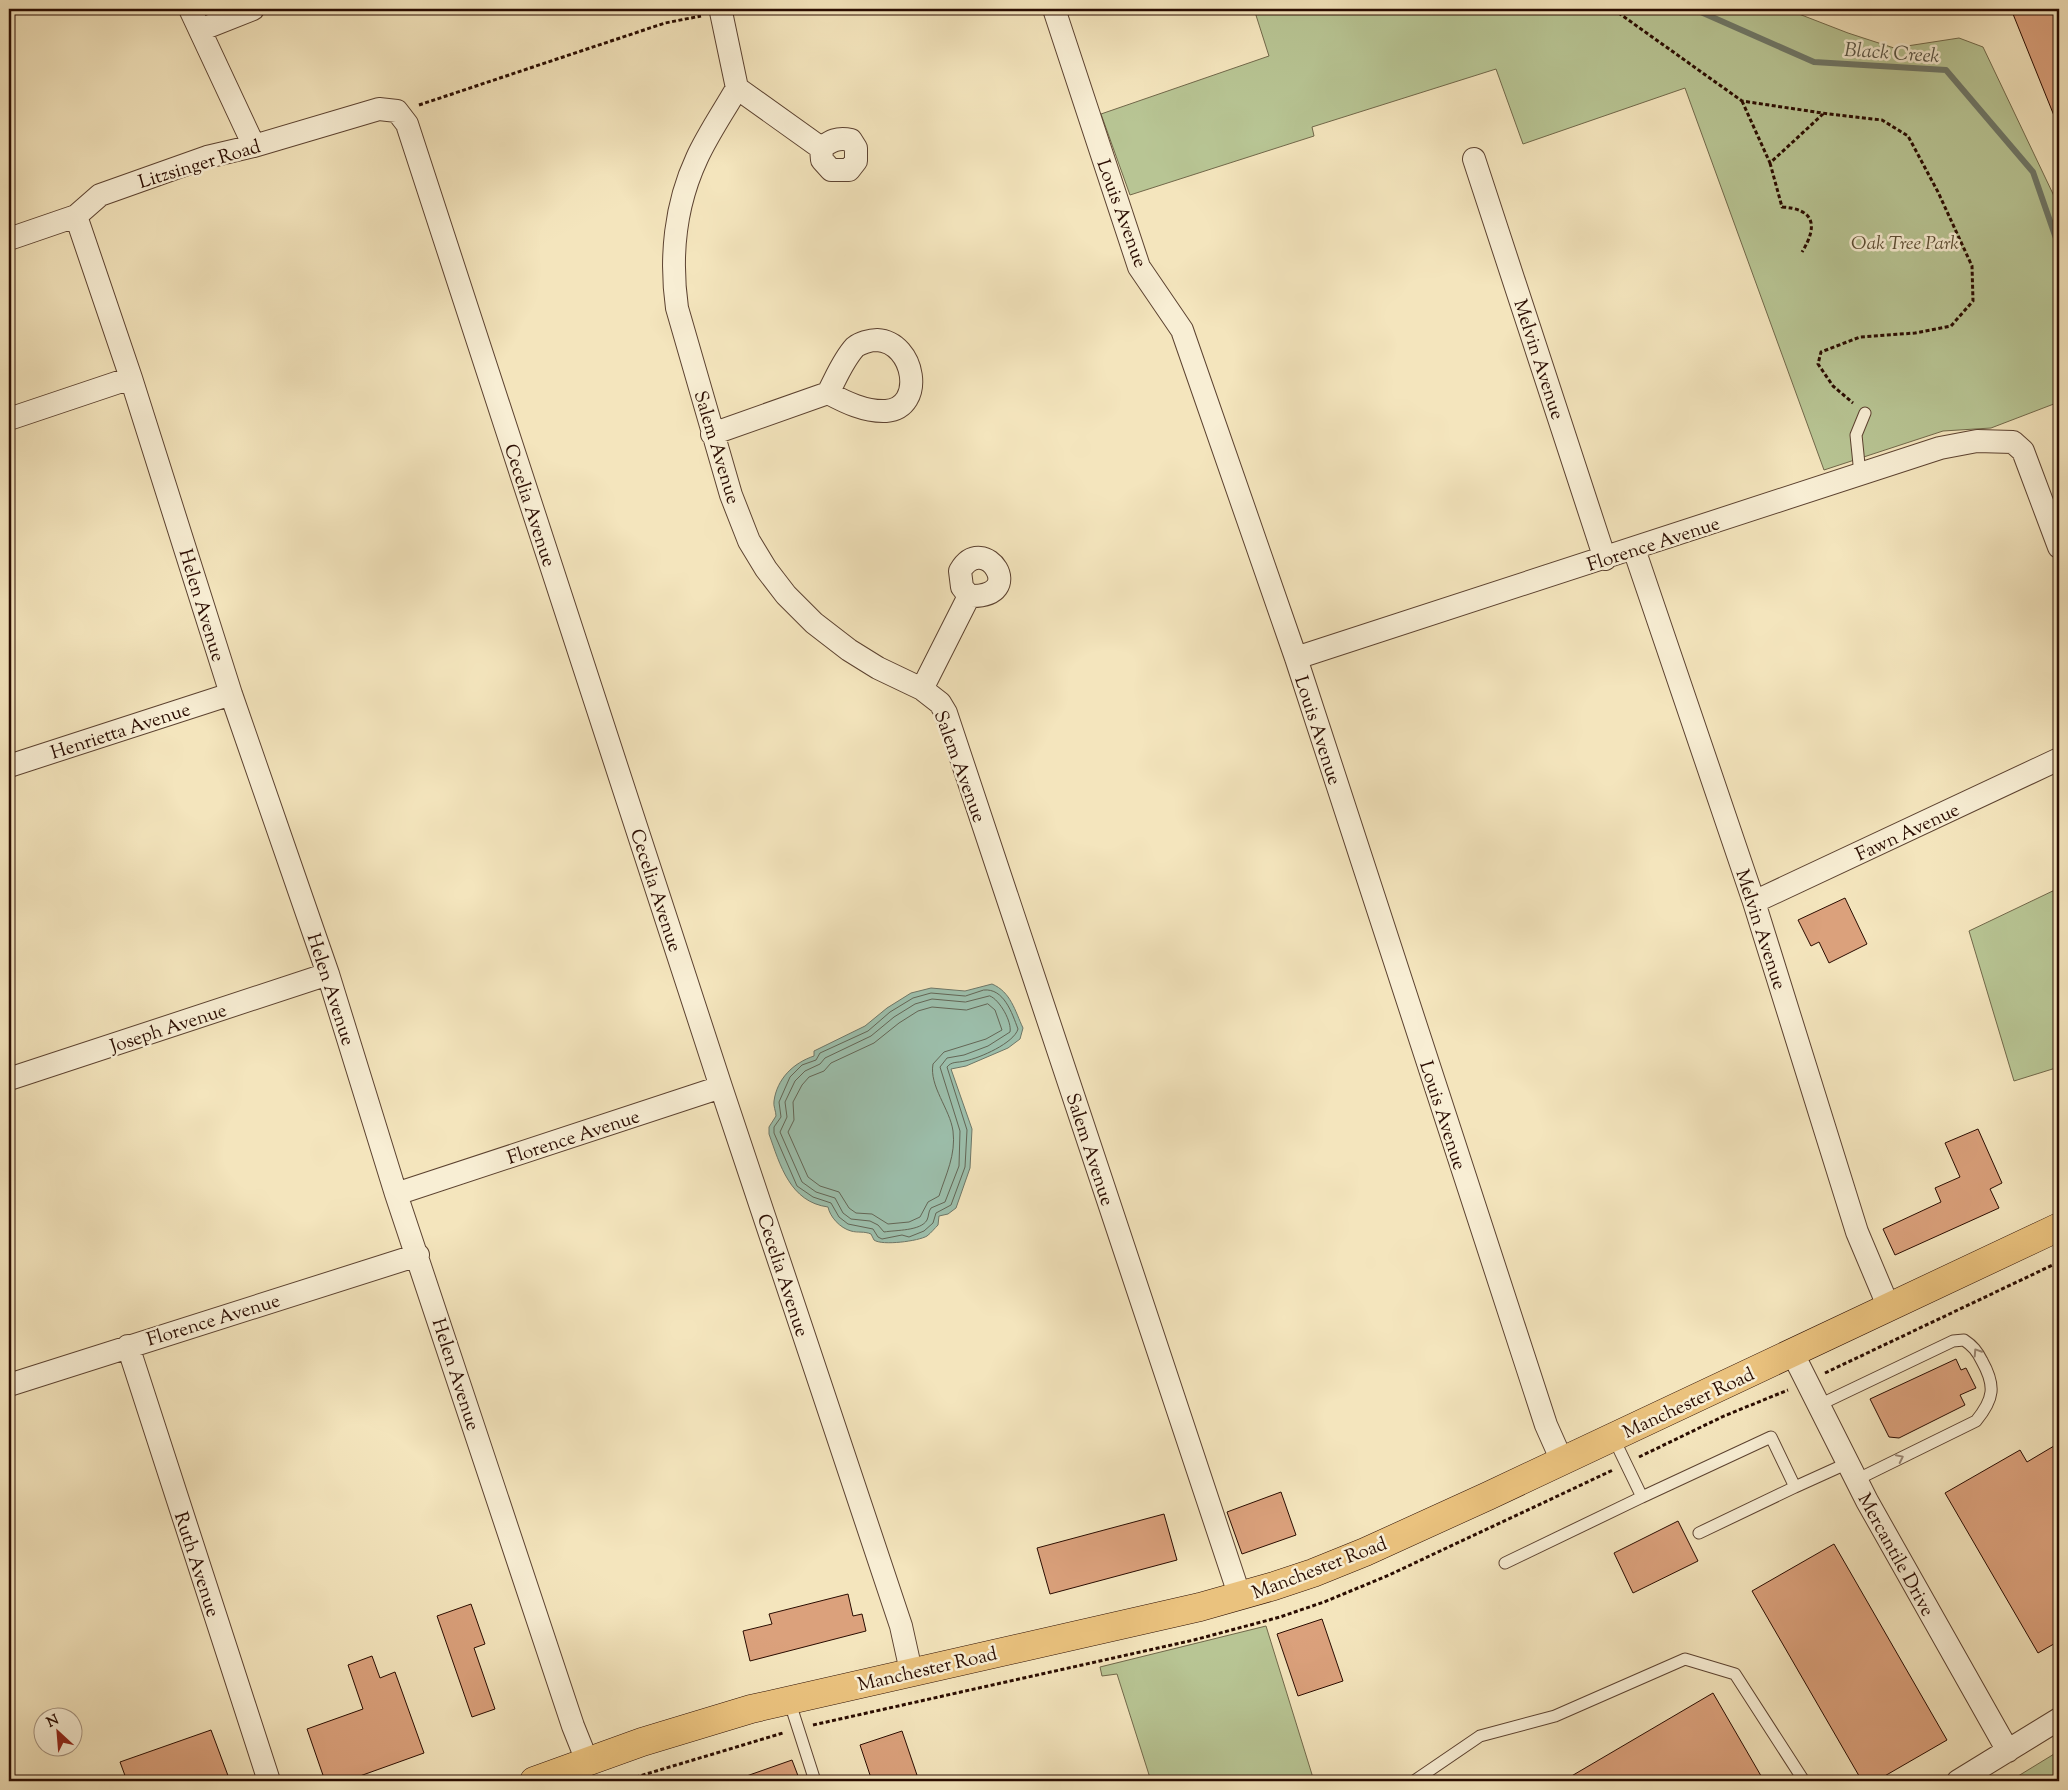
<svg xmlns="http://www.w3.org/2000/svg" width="2068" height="1790" font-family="'Sorts Mill Goudy',serif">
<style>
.green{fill:#b8c594;stroke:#71684a}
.water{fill:#9cbfac;stroke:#6e7768}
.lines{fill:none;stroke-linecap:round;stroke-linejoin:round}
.shore{stroke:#636656;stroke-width:1}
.stream{stroke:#6e7768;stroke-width:6}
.building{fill:#dba17c;stroke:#2a0c01}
.lane-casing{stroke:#5c4230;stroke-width:13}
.street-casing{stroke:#5c4230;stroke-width:24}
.primary-casing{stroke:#2a0c01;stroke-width:29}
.path{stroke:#2a0c01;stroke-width:3;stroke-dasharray:4 2.5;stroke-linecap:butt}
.lane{stroke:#f8eed4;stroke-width:11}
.street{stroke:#f8eed4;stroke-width:22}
.primary{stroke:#eac27e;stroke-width:28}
.oneway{stroke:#9b8875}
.labels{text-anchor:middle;stroke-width:5;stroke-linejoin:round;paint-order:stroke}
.street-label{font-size:19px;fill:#2a0c01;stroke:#f8eed4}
.park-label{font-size:19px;font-style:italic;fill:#5c4d34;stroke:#f8eed4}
.water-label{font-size:20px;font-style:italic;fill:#585445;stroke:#f8eed4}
</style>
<rect width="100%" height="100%" fill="#f4e5bd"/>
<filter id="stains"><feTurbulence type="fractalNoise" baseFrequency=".004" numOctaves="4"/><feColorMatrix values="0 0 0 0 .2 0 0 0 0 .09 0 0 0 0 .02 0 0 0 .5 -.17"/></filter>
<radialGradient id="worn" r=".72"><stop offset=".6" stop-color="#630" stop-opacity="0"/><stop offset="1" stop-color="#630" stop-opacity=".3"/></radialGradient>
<!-- green -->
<path class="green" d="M 1254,9 L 1786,9 L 1848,33 L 1894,48 L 1959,38 L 1983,47 L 2054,196 L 2059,199 L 2059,402 L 1991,428 L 1943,431 L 1824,470 L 1685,88 L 1523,144 L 1496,69 L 1312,127 L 1314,136 L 1130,195 L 1101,114 L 1269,56 Z
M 2059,888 L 2059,1067 L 2014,1081 L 1969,931 Z
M 1266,1626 L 1314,1781 L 1151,1781 L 1117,1674 L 1102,1676 L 1100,1667 Z
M 2059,1751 L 2059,1781 L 2010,1781 Z"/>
<!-- water -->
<path class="water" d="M 992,984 C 1011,992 1015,1011 1023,1028 L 1020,1039 L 1008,1048 L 966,1066 L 951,1069 L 972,1129 L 970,1168 L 956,1208 L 948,1214 L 939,1216 L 938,1225 C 935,1228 931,1233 927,1236 C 919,1241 882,1246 874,1240 L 871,1234 C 864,1231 858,1233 851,1231 C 840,1228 830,1217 828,1207 C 790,1202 780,1165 769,1134 L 769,1127 L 776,1116 C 776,1111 773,1106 774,1101 C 777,1079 793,1063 814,1056 L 814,1051 L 865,1026 L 887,1008 L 911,993 L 931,988 L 965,991 Z"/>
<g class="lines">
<!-- shore -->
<path class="shore" d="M 984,990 C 1004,988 1012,1013 1018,1029 C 1014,1043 980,1058 965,1061 C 957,1063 952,1061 947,1067 L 967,1130 L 965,1167 L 951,1205 L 936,1213 L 933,1223 L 924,1231 L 909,1237 L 902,1235 L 882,1239 L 878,1237 L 873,1229 L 848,1224 L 839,1217 L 831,1203 L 813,1197 L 797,1186 L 774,1133 L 774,1127 L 781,1117 L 779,1102 L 790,1077 L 802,1065 L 816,1060 L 820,1053 L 868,1031 L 890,1012 L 913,998 L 931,993 L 965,996 Z
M 990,996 C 1000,1000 1012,1022 1010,1032 L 988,1046 L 964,1055 L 947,1058 L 940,1067 L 960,1131 L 959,1166 L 945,1202 L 931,1208 C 928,1212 929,1216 927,1220 C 921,1231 896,1230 884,1232 L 878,1225 L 870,1221 L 851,1219 L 843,1213 L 835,1198 L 816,1192 L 802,1182 L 780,1132 L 787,1117 L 785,1102 L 795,1081 L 805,1071 L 820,1064 L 825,1058 L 871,1036 L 894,1017 L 915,1004 L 932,999 L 965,1002 Z
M 988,1004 L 995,1010 L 1002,1030 L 986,1039 L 944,1052 L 933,1064 C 929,1086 950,1109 953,1131 C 956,1155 946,1174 939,1196 L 928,1202 L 920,1217 L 909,1222 L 888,1224 L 872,1214 L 856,1213 L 849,1208 L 839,1192 L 820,1186 L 808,1177 L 788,1132 L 794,1120 L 793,1102 L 802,1085 L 809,1077 L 824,1071 L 831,1063 L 874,1043 L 899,1023 L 918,1011 L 932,1007 L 966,1010 Z"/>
<!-- stream -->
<path class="stream" d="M 1694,9 L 1814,62 L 1946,70 L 2033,172 L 2059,247"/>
</g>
<!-- building -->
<path class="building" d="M 2025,9 L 2059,9 L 2059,128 L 2013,14 Z
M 1845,898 L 1867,944 L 1829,963 L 1819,942 L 1811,946 L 1798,920 Z
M 1978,1129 L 2002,1183 L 1990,1189 L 1999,1208 L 1895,1255 L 1883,1229 L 1941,1202 L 1935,1188 L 1960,1177 L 1945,1143 Z
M 1956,1359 L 1961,1370 L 1966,1368 L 1976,1388 L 1960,1395 L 1965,1405 L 1899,1438 L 1889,1437 L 1870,1399 Z
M 2059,1443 L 2059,1641 L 2038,1653 L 1945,1493 L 2020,1450 L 2027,1462 Z
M 1281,1492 L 1296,1535 L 1242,1554 L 1227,1512 Z
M 1164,1514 L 1177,1560 L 1050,1594 L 1037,1548 Z
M 1678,1521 L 1698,1561 L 1633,1593 L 1614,1553 Z
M 1834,1544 L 1947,1740 L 1876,1781 L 1862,1781 L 1752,1591 Z
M 848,1594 L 853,1616 L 862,1614 L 866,1631 L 750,1661 L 743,1631 L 772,1624 L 769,1614 Z
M 471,1604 L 485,1644 L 474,1648 L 495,1709 L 472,1717 L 437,1616 Z
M 1322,1619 L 1343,1681 L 1298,1696 L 1277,1634 Z
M 372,1656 L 380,1678 L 395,1672 L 424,1753 L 346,1781 L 325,1781 L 307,1729 L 363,1709 L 348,1665 Z
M 1713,1693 L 1764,1781 L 1563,1781 Z
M 211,1730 L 230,1781 L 127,1781 L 120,1762 Z
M 902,1731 L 919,1781 L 872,1781 L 860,1745 Z
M 792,1760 L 800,1781 L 739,1781 L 738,1779 Z"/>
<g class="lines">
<!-- lane casing -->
<g class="lane-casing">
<path id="lane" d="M 1860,474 L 1856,435 L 1865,413
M 1819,1405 L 1953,1341 L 1964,1340 C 1973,1346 1977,1351 1982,1361 C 1996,1386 1994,1399 1976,1421 L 1856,1480
M 1613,1437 L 1642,1497 L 1771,1437 L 1795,1487 L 1848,1463
M 1699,1533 L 1795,1487
M 1505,1563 L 1642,1497
M 789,1700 L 815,1781
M 1414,1781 L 1480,1736 L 1555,1716 L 1685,1659 L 1735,1674 L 1804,1781"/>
</g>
<!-- street casing -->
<g class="street-casing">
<path id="street" d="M 190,9 L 254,146
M 1054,9 L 1139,267 L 1182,330 L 1296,658 L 1546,1425 L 1562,1461
M 721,12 L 737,88 C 724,111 708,134 697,158 C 675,205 670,258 677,308 L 731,495 L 749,541 L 766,569 L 786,595 L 814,623 L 849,650 L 878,668 L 922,689 L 940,703 L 946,713 L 1240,1597
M 200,30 L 253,9
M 737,88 L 821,148 C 831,141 837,137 851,140 L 856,148 L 856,161 L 849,170 L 831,170 L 822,160 L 821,148
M 1474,159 L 1605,559
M 76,216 L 131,378 L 231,694 L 328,974 L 396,1194 L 573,1726 L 587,1761
M 9,239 L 76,216 L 100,195 L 207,157 L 254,146 L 379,109 L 397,111 L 407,124 L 721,1087 L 901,1626 L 911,1671
M 9,419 L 131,378
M 712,434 L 828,393 C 836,378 843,360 855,347 C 860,343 870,340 877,340 C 915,342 926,408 886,411 C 865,412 845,402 828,393
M 1634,549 L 1754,902 L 1857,1232 L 1889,1308
M 1296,658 L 1940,448 L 1977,441 L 2013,442 L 2023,451 L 2059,547
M 922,689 L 969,596 C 1030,598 984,530 960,571 L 962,587 L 969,596
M 9,766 L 231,694
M 1754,902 L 2059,759
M 9,1079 L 328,974
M 396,1194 L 721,1087
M 128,1346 L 269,1781
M 1793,1354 L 1867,1501 L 2008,1751
M 9,1385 L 418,1255
M 1958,1781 L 2059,1719"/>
</g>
<!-- primary casing -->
<g class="primary-casing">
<path id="primary" d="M 534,1781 L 642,1742 L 751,1709 L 1200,1607 L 1274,1586 L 1313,1573 L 1365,1552 L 1488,1496 L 2059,1227"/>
</g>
<!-- path -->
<path class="path" d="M 1613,9 L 1742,101 L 1829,114 L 1882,120 L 1908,136 L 1938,192 L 1972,266 L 1973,301 L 1951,326 L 1915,333 L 1860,337 L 1821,352 L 1818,364 L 1833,386 L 1853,403
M 1742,101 L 1770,163 L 1823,114
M 419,105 L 665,23 L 701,16
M 1770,163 L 1782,207 C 1815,209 1818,226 1802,252
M 1825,1373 L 2059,1262
M 1639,1457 L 1724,1416 L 1788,1390
M 813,1725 L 1194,1640 L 1280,1617 L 1324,1602 L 1389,1575 L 1613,1470
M 623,1781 L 783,1733"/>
<!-- lane -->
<use href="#lane" class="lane"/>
<!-- street -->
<use href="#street" class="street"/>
<!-- primary -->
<use href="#primary" class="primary"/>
</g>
<!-- one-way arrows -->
<defs><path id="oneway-chevron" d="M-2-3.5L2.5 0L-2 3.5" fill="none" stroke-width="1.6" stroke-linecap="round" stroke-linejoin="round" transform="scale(1.25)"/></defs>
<g class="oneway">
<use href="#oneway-chevron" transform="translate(1977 1352) rotate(-123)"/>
<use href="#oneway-chevron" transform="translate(1900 1458) rotate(-26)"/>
</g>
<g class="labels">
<!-- street labels -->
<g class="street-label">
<text transform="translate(199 163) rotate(-17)" y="7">Litzsinger Road</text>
<text transform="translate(1123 213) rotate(70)" y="7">Louis Avenue</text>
<text transform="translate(1540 359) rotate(72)" y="7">Melvin Avenue</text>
<text transform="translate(718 447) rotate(73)" y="7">Salem Avenue</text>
<text transform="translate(531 505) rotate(72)" y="7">Cecelia Avenue</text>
<text transform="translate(1653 543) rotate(-18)" y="7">Florence Avenue</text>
<text transform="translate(203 605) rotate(73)" y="7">Helen Avenue</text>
<text transform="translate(120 730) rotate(-18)" y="7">Henrietta Avenue</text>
<text transform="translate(1319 730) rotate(72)" y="7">Louis Avenue</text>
<text transform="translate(961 766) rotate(70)" y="7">Salem Avenue</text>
<text transform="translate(1907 831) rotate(-25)" y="7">Fawn Avenue</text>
<text transform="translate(657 890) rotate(72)" y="7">Cecelia Avenue</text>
<text transform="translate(1762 929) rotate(72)" y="7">Melvin Avenue</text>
<text transform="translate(332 989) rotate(72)" y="7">Helen Avenue</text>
<text transform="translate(168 1027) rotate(-18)" y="7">Joseph Avenue</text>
<text transform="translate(1444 1115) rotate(72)" y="7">Louis Avenue</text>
<text transform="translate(573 1136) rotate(-18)" y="7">Florence Avenue</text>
<text transform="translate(1091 1149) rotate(72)" y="7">Salem Avenue</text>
<text transform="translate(784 1275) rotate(72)" y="7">Cecelia Avenue</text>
<text transform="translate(213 1319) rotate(-17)" y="7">Florence Avenue</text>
<text transform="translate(457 1374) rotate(72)" y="7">Helen Avenue</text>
<text transform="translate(1688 1402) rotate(-25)" y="7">Manchester Road</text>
<text transform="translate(1897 1554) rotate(61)" y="7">Mercantile Drive</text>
<text transform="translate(198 1564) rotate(72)" y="7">Ruth Avenue</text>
<text transform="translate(1319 1567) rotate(-21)" y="7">Manchester Road</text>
<text transform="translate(927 1668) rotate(-13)" y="7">Manchester Road</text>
</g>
<!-- park labels -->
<g class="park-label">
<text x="1905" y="249">Oak Tree Park</text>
</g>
<!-- water labels -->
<g class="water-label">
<text transform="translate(1892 52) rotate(4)" y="7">Black Creek</text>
</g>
</g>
<!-- margin -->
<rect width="2068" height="1790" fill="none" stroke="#f4e5bd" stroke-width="30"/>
<rect x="10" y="10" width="2048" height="1770" fill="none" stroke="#2a0c01" stroke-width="2.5"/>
<rect x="15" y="15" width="2038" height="1760" fill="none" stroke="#2a0c01"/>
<!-- north arrow -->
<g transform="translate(58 1732) rotate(334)"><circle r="24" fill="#f8eed4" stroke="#a69480"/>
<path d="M0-4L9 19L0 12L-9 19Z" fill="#8f2418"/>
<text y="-8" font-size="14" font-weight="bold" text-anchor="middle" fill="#2a0c01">N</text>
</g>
<rect width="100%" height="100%" filter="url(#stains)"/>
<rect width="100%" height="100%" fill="url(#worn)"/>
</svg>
